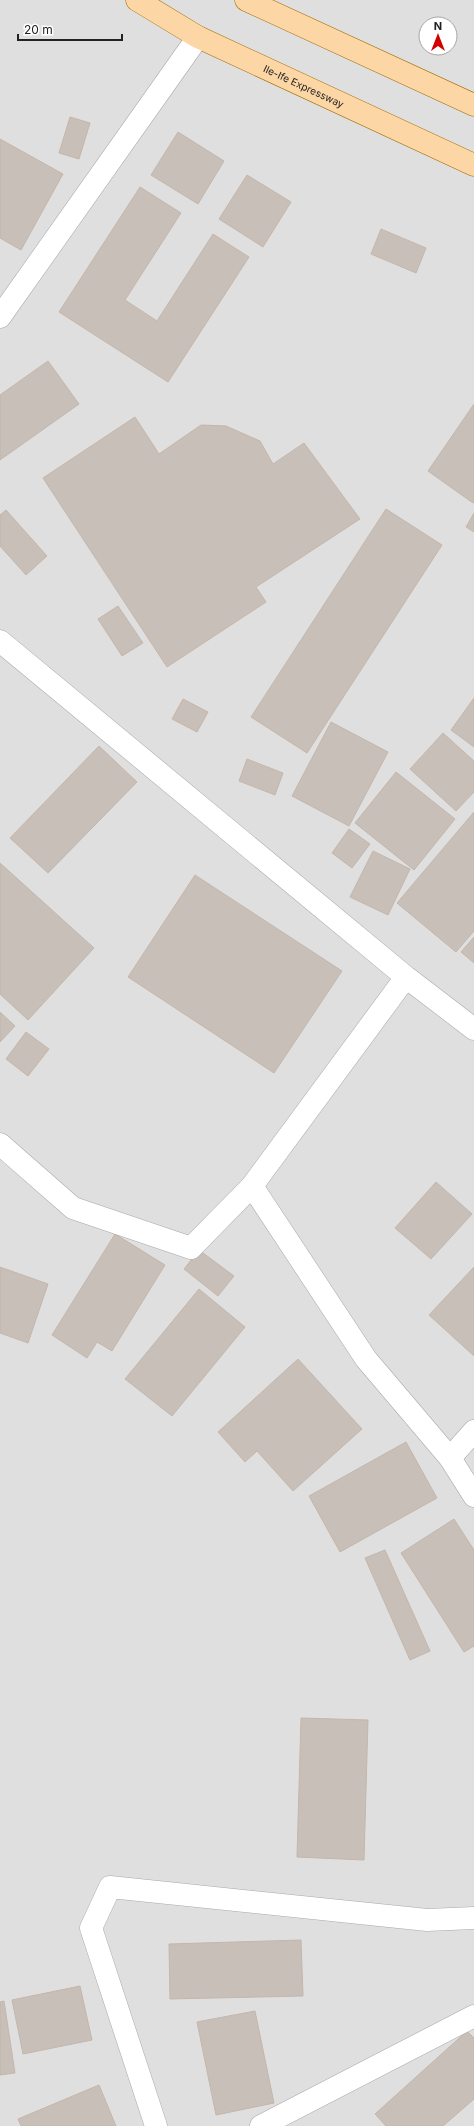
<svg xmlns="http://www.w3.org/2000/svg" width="474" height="2126" font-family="Inter,sans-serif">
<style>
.residential{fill:#e0dfdf;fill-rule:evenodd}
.building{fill:#c7bfb8;stroke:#c4b6ab}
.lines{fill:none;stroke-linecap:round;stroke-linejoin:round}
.minor-casing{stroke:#a9a9a9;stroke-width:23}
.major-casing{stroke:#a06b00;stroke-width:23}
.minor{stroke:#fff;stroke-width:22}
.major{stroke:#fcd6a4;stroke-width:22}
.labels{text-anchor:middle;stroke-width:3.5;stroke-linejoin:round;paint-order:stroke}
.street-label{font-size:10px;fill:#222;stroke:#fff}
</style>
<rect width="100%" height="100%" fill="#f2efe9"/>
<!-- residential -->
<path class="residential" d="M 0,0 L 474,0 L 474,2126 L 0,2126 ZM 426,24 L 450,24 L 450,48 L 426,48 Z"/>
<!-- building -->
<path class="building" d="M 70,117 L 90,123 L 79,159 L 59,153 Z
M 178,132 L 224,161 L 198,204 L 151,175 Z
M 0,139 L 63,174 L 21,250 L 0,238 Z
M 247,175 L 291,202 L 263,247 L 219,219 Z
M 140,187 L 181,213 L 125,300 L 157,321 L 213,234 L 249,257 L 168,382 L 59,312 Z
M 381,229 L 426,248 L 416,273 L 371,254 Z
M 48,361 L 79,404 L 0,460 L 0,395 Z
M 474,404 L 474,501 L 473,503 L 428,471 Z
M 135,417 L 159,454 L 201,425 L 226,426 L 260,441 L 273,464 L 304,443 L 360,519 L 256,587 L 266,602 L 167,667 L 43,478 Z
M 386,509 L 442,545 L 307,753 L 251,717 Z
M 6,510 L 47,556 L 26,575 L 0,546 L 0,515 Z
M 474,513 L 474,532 L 466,527 Z
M 118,606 L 143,643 L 122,656 L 98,619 Z
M 474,698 L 474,747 L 451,730 Z
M 183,699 L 208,712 L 197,732 L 172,719 Z
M 331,722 L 388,752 L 349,826 L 292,796 Z
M 443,733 L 474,761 L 474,792 L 456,811 L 410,769 Z
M 99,746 L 137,782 L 48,873 L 10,838 Z
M 247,759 L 283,773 L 275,795 L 239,781 Z
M 396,772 L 455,819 L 414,870 L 355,823 Z
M 474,812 L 474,931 L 456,952 L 397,903 Z
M 349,829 L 370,844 L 352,868 L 332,853 Z
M 373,851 L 410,869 L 388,915 L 350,897 Z
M 0,863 L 94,948 L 28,1020 L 0,994 Z
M 195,875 L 342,971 L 274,1073 L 128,977 Z
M 474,937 L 474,963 L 461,952 Z
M 0,1012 L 15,1026 L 0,1042 Z
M 26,1032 L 49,1049 L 28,1076 L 6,1059 Z
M 436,1182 L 472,1214 L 431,1259 L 395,1228 Z
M 115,1234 L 165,1265 L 112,1351 L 97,1342 L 87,1358 L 52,1335 Z
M 199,1250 L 234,1276 L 218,1296 L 184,1269 Z
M 0,1267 L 48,1284 L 28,1343 L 0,1333 Z
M 474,1267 L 474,1356 L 429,1315 Z
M 199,1289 L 245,1327 L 172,1416 L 125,1379 Z
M 298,1359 L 362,1429 L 293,1491 L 257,1451 L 245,1462 L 218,1432 Z
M 406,1442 L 437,1498 L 340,1552 L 309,1496 Z
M 454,1519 L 474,1550 L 474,1646 L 464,1652 L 401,1553 Z
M 385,1550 L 430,1651 L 410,1660 L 365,1558 Z
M 301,1718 L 368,1720 L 364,1860 L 297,1857 Z
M 301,1940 L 303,1996 L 170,1999 L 169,1944 Z
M 80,1986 L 92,2040 L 23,2054 L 12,2000 Z
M 4,2001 L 15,2073 L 0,2075 L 0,2002 Z
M 255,2011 L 274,2103 L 216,2115 L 197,2022 Z
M 467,2031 L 474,2038 L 474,2099 L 443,2126 L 386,2126 L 375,2114 Z
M 99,2085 L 116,2126 L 21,2126 L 18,2119 Z"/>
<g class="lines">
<!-- minor casing -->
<g class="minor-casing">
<path id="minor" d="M 0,317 L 198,37
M 0,641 L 406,977 L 474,1029
M 0,1144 L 73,1208 L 191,1248 L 252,1186 L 406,977
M 252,1186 L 366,1359 L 450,1458 L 474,1496
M 450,1458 L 474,1431
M 156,2126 L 91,1928 L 110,1887 L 427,1920 L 474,1918
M 261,2126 L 474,2016"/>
</g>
<!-- major casing -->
<g class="major-casing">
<g id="major">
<path id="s1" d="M 137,0 L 198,37 L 474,165"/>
<path d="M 246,0 L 474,105"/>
</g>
</g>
<!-- minor -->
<use href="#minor" class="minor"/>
<!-- major -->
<use href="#major" class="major"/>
</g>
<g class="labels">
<!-- street labels -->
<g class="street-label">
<text dy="4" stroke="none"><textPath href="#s1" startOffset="188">Ile-Ife Expressway</textPath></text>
</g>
</g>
<!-- north arrow -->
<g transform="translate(438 36)"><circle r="19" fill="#ffffff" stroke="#a7a7a7"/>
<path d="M0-3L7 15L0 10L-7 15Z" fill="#d40000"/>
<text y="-6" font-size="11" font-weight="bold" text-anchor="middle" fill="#222222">N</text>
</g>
<!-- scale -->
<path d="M18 34v6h104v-6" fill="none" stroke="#222222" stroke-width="2"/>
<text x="24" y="34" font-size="12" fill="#222222" stroke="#ffffff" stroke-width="3" paint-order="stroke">20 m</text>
</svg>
